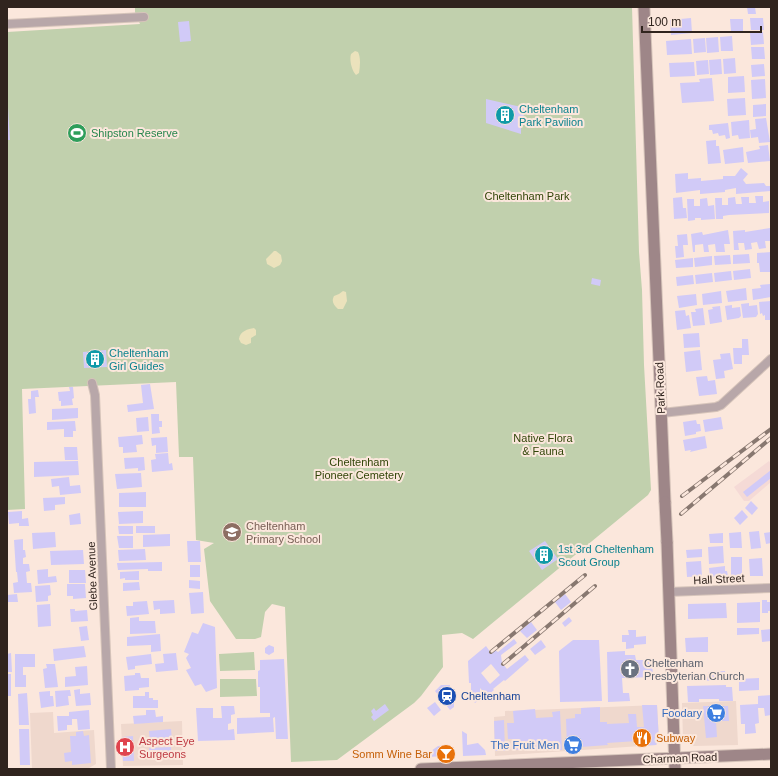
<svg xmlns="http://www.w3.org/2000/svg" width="778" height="776" font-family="Helvetica,sans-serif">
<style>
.commercial{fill:#efd8cd}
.industrial{fill:#f5dad6}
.green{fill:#c1d0ad}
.sand{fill:#ebe2bc}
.building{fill:#d1caf7;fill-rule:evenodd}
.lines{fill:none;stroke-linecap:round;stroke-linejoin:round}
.street-casing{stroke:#d6c4ba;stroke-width:10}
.secondary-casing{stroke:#d6c4ba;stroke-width:13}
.street{stroke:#b8a7a9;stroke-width:8}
.secondary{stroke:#9e8688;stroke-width:11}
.rail-casing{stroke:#887870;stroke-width:4}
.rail{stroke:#fbe7dc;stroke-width:2.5;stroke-dasharray:8;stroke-linecap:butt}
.secondary-bridge-casing{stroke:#d6c4ba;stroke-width:13;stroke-linecap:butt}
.secondary-bridge{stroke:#9e8688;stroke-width:11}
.labels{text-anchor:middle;stroke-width:4;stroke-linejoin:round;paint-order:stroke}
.culture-label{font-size:11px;fill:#0d838f;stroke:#fbe7dc;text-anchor:start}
.leisure-label{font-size:11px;fill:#27864d;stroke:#fbe7dc;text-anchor:start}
.park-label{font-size:11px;fill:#314508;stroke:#fbe7dc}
.street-label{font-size:11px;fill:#30241e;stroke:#fbe7dc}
.education-label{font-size:11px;fill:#785e54;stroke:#fbe7dc;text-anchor:start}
.worship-label{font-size:11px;fill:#5b616d;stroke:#fbe7dc;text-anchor:start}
.transit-label{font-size:11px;fill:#164399;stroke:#fbe7dc;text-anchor:start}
.shop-label{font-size:11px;fill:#366cbe;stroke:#fbe7dc;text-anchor:end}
.food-label{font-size:11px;fill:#c56008;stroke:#fbe7dc;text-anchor:start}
.health-label{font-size:11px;fill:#be3a42;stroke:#fbe7dc;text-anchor:start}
</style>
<rect width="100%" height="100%" fill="#fbe7dc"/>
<!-- commercial -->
<path class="commercial" d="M 736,701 L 738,745 L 694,746 L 683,740 L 682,703 Z
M 657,705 L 659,741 L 656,745 L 495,756 L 494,717 L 505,716 L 505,711 Z
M 53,712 L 54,733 L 94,730 L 96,764 L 89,768 L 32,769 L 30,713 Z
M 182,721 L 183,765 L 123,766 L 121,724 Z"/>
<!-- industrial -->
<path class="industrial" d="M 769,461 L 771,464 L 771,482 L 749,501 L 744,501 L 734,487 Z"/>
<!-- green -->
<path class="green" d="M 135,7 L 632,7 L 639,252 L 642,290 L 644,365 L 651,490 L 648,495 L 473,639 L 462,633 L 442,635 L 443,667 L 421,696 L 414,703 L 337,760 L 291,762 L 285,607 L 272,604 L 265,612 L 261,637 L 255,639 L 236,639 L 210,601 L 204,549 L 214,543 L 196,540 L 193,457 L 179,457 L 176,382 L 22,389 L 25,509 L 7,510 L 7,32 L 140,24 L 135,12 Z
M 254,652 L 255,670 L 220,671 L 219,654 Z
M 220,679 L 256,679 L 257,696 L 220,697 Z"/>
<!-- sand -->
<path class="sand" d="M 355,51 L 358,52 C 361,58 360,66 359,73 L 356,75 C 352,71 349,60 351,54 Z
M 274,251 L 276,251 L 281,255 L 282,261 L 280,265 L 274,268 L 267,264 L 266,259 Z
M 343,291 L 346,292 L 347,301 L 343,309 L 338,309 C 334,305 331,302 334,296 L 339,294 Z
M 254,328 L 256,330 L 256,335 L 251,338 L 251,343 L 246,345 L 241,343 L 239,339 C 240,331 248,329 254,328 Z"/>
<!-- building -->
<path class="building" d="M 747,7 L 755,7 L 756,14 L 748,14 Z
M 691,18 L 692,33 L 671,35 L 670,20 Z
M 750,18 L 763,18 L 764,30 L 751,30 Z
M 730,19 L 743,19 L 743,31 L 731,31 Z
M 189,21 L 191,41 L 180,42 L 178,22 Z
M 763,32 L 764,44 L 751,45 L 750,33 Z
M 732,36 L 733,51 L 721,51 L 720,37 Z
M 718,37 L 719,52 L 707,53 L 706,38 Z
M 705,38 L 706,52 L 694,53 L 693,39 Z
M 691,39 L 692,54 L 667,55 L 666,41 Z
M 751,47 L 764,47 L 765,59 L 752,59 Z
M 735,58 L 736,73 L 724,74 L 723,59 Z
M 721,59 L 722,74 L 710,75 L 709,60 Z
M 708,60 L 709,74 L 697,75 L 696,61 Z
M 694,62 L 695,76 L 670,77 L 669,63 Z
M 764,64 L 765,76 L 752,77 L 751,65 Z
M 744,76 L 745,92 L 728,93 L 728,77 Z
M 712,78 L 714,101 L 682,103 L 680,83 L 700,82 L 699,79 Z
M 765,79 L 766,98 L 752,99 L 751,80 Z
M 745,98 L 746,115 L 728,116 L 727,99 Z
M 486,99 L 526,108 L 521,124 L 521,134 L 486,123 Z
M 766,104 L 766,116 L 753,117 L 753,105 Z
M 7,107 L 8,107 L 10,140 L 7,140 Z
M 766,118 L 770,142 L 759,143 L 758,137 L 751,138 L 750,130 L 756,129 L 755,119 Z
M 749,120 L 750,138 L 739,139 L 738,135 L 732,136 L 731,122 Z
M 728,123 L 730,138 L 726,139 L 725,135 L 719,136 L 718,133 L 713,134 L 712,130 L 709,130 L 709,125 Z
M 716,140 L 716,146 L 719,146 L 721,163 L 708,164 L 706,141 Z
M 768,145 L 770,161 L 748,163 L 746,152 L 760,149 L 759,146 Z
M 743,147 L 744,162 L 725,164 L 723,150 Z
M 741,168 L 748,174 L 743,180 L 746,184 L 764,183 L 766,186 L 770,186 L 770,191 L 736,194 L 736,188 L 725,190 L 725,192 L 700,194 L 700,190 L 676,193 L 675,174 L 688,173 L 688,179 L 701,178 L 701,181 L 723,179 L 723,176 L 735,176 Z
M 755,196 L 763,196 L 763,202 L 769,201 L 769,213 L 729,215 L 723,216 L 723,219 L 716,219 L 715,198 L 722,198 L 722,205 L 728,205 L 728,198 L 735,197 L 736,204 L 742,204 L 741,197 L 749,197 L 749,203 L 756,203 Z
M 682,197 L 683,208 L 686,208 L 687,218 L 674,219 L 673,198 Z
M 707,198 L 708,206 L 714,205 L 715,219 L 701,220 L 701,218 L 695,218 L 695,220 L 688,221 L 687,199 L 694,199 L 694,206 L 700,206 L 700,199 Z
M 770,228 L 771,241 L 765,241 L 766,248 L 759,249 L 757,242 L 751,243 L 752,249 L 745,250 L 744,243 L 738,243 L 739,250 L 734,250 L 733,231 L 745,230 L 745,232 Z
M 728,230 L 730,244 L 724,244 L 725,252 L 716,252 L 715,244 L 708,245 L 709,252 L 704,252 L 703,244 L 695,245 L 695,252 L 693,252 L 691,234 L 702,232 L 703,235 Z
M 687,234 L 688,245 L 683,245 L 684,257 L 676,258 L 675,246 L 678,246 L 677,235 Z
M 771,252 L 771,272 L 760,272 L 759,263 L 757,263 L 757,253 Z
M 749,254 L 750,263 L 733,264 L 733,255 Z
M 730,255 L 731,264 L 715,265 L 714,256 Z
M 712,256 L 712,265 L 695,267 L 694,258 Z
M 693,258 L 693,267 L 676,268 L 675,260 Z
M 750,269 L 751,278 L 734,280 L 733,271 Z
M 731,271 L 732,280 L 715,282 L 714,273 Z
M 712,273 L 713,282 L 696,284 L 695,275 Z
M 693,275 L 694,284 L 677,286 L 676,277 Z
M 592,278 L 601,280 L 600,286 L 591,284 Z
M 770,284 L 771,297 L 753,300 L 752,289 L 761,288 L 760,285 Z
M 746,288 L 747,300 L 728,302 L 726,291 Z
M 721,291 L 722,303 L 703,305 L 702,294 Z
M 696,294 L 697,305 L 679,308 L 677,296 Z
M 771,301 L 771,320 L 765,320 L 765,315 L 763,316 L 762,313 L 760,314 L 759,302 Z
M 749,303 L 749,306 L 757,305 L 758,314 L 756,317 L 743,318 L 741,304 Z
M 732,305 L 732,308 L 740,307 L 741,316 L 739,318 L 727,320 L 725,306 Z
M 720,306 L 722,322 L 710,324 L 708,310 L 713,309 L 712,307 Z
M 703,308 L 705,325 L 693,326 L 691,312 L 696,312 L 695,309 Z
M 685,310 L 686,316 L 689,315 L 691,328 L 677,330 L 675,311 Z
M 699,333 L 700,347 L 684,348 L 683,334 Z
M 742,339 L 748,339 L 749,355 L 742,355 L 742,364 L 734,364 L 733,348 L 742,348 Z
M 106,350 L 107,367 L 84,368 L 83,352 Z
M 700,350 L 702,370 L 686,372 L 684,352 Z
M 730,353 L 733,369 L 724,371 L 725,378 L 716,379 L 713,360 L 721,359 L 720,354 Z
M 707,376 L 708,381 L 715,380 L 717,394 L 699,396 L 696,377 Z
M 150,384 L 154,409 L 128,412 L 127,405 L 143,403 L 141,385 Z
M 69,387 L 73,387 L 74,398 L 72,399 L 73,405 L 61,406 L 61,401 L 59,401 L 58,392 L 70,391 Z
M 38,390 L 39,397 L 35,397 L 36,413 L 29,414 L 28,399 L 31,399 L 31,391 Z
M 78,408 L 78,418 L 52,420 L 52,409 Z
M 151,414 L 159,414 L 159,421 L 162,421 L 162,427 L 159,427 L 160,433 L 152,434 Z
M 148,417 L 149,431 L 137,432 L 136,418 Z
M 721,417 L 723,429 L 705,432 L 703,420 Z
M 696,420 L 697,424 L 700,424 L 701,431 L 696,432 L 696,434 L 685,436 L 683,422 Z
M 75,421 L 76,431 L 73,431 L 73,437 L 64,437 L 64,429 L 47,430 L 47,422 Z
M 142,435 L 143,444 L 136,445 L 137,452 L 123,453 L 123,447 L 119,447 L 118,437 Z
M 705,436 L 707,448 L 690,452 L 691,450 L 685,451 L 683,440 Z
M 167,437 L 168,452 L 156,453 L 156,445 L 152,446 L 151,438 Z
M 64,447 L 77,447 L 78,460 L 65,460 Z
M 168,453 L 169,464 L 172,463 L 173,470 L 152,472 L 151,460 L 156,459 L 155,454 Z
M 144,457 L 145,470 L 138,471 L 138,468 L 125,469 L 124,458 Z
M 78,461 L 79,475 L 34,477 L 34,462 Z
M 771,470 L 771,478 L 747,497 L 743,492 Z
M 141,473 L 142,487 L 117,489 L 115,474 Z
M 69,477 L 70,486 L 80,485 L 81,493 L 60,495 L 59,486 L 52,487 L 51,479 Z
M 146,492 L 146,507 L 119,507 L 119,493 Z
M 65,497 L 65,504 L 55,505 L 55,510 L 44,511 L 43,498 Z
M 751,501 L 758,508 L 752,515 L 745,508 Z
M 742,510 L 748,517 L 740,525 L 734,518 Z
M 22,511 L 22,519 L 28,518 L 29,526 L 19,526 L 19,523 L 9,524 L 8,512 Z
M 143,511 L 143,523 L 119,524 L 118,512 Z
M 80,513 L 81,524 L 70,525 L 69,515 Z
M 118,526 L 133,526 L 133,534 L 119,534 Z
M 136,526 L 155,526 L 155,533 L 136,533 Z
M 759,531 L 761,548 L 751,549 L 749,532 Z
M 55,532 L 56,547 L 33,549 L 32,533 Z
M 741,532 L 742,548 L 730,548 L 729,533 Z
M 771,532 L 771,543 L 766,544 L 764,533 Z
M 723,533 L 723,543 L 710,543 L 709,534 Z
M 170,534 L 170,546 L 143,547 L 143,535 Z
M 117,536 L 133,536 L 133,548 L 119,548 Z
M 23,539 L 23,550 L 25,550 L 26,557 L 23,558 L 23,564 L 29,564 L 30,571 L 26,572 L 27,583 L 31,583 L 32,592 L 14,593 L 13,583 L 18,582 L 17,572 L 16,572 L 14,540 Z
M 187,541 L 200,541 L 201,562 L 188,562 Z
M 545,541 L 558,559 L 542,570 L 529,551 Z
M 723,546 L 724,563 L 709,564 L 708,547 Z
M 145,549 L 146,560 L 119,561 L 118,550 Z
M 702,549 L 702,557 L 687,558 L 686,550 Z
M 83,550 L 84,564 L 51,565 L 50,551 Z
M 731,557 L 742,557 L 742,576 L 731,577 Z
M 762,558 L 763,576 L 750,576 L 749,559 Z
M 701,561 L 702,576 L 687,577 L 686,562 Z
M 162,562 L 162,571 L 148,571 L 148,569 L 118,570 L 117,563 Z
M 190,565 L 200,565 L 200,577 L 190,577 Z
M 725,566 L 725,571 L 727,571 L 728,576 L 710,577 L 709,568 Z
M 48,569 L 48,577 L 56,576 L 57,582 L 38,584 L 37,570 Z
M 69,570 L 85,570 L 86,583 L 69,583 Z
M 139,571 L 139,580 L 125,580 L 125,578 L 120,579 L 120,572 Z
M 189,580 L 200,581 L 200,589 L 189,588 Z
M 139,582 L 140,590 L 123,591 L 123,583 Z
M 67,584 L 85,584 L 86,598 L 73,599 L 73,596 L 67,596 Z
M 50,585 L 51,595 L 48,596 L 48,601 L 36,602 L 35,586 Z
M 203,592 L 204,613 L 191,614 L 189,593 Z
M 17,594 L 18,602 L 7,602 L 7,595 Z
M 565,594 L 571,602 L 561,610 L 555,602 Z
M 174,600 L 175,613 L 160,614 L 160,609 L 154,610 L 153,601 Z
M 762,600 L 767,600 L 767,602 L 771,602 L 771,611 L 768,611 L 768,613 L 762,613 Z
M 147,601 L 149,614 L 127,616 L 126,606 L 133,606 L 133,602 Z
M 760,602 L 760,622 L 737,623 L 737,603 Z
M 726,603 L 727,618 L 688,619 L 688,604 Z
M 50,604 L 51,626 L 38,627 L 37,605 Z
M 70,609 L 75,609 L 75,611 L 87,610 L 88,621 L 71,622 Z
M 139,617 L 139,621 L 155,621 L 156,633 L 130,634 L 130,618 Z
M 569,617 L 572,621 L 565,627 L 562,623 Z
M 531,622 L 537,630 L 527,638 L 520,631 Z
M 203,623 L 215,627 L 217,688 L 206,692 L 201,684 L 195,686 L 186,670 L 191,668 L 186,658 L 189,654 L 184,652 L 192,632 L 198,634 Z
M 87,626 L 89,640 L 81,641 L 79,627 Z
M 737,628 L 759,628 L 759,634 L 737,635 Z
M 771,629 L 771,641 L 762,642 L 761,630 Z
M 628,630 L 636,630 L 636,637 L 646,636 L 646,644 L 634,645 L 634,648 L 626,649 L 626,642 L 622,642 L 622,635 L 629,635 Z
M 160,634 L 161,651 L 151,652 L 151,645 L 127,646 L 127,637 Z
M 708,637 L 708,652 L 686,652 L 685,638 Z
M 514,639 L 517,643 L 501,655 L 502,663 L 507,669 L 525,655 L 529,660 L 505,681 L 504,680 L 493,689 L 494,690 L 487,696 L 480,688 L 480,699 L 475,703 L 471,697 L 471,683 L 469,683 L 468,661 L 486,646 L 491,653 L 495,650 L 498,652 ZM 491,664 L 500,675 L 490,684 L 481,673 Z
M 541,640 L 546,647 L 535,655 L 530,649 Z
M 573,640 L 599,640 L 602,701 L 560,702 L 559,651 Z
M 269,645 L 274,647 L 274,652 L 269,655 L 265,653 L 265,648 Z
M 84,646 L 86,657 L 54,661 L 53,649 Z
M 625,651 L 625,655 L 635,655 L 636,660 L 652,660 L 653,677 L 622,678 L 623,693 L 629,693 L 630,701 L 608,702 L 607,652 Z
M 11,653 L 12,672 L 7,672 L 7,654 Z
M 176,653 L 178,670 L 156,672 L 155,664 L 164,663 L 163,654 Z
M 15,654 L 35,654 L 35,667 L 23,667 L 23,675 L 26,675 L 26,687 L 15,687 Z
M 151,654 L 152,664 L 135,666 L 135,669 L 128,670 L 126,657 Z
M 284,659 L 288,739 L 276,739 L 275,717 L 273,718 L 274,732 L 237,734 L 237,718 L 270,717 L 270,713 L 260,713 L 260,687 L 258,687 L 258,671 L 260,670 L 260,660 Z
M 46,664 L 55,664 L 58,687 L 45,688 L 43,669 L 47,668 Z
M 87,666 L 88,685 L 65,687 L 65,677 L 76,676 L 75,667 Z
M 725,671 L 726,680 L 703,681 L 703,677 L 709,676 L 708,672 Z
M 135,673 L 140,673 L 141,678 L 149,678 L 149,687 L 139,688 L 139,690 L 125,691 L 124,676 L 135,675 Z
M 7,674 L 11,674 L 11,696 L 7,696 Z
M 759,678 L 759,690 L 739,691 L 739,679 Z
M 441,685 L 450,685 L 450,698 L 454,700 L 454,707 L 450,710 L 435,691 Z
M 726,685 L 726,687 L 732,687 L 733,701 L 719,701 L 719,699 L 699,699 L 699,702 L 688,702 L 687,686 Z
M 80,689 L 80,694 L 90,693 L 91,705 L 76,706 L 74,690 Z
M 70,690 L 71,696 L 68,696 L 69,705 L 56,707 L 55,691 Z
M 50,691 L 50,696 L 53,696 L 54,706 L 41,708 L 39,692 Z
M 145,692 L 149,692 L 149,698 L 153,698 L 153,700 L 158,700 L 158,708 L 133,708 L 133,696 L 145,696 Z
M 27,693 L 29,725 L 19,725 L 18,694 Z
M 771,695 L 771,715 L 765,716 L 764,708 L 758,708 L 759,723 L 755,724 L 756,733 L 745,734 L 745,724 L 741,724 L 740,705 L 758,704 L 758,696 Z
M 435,702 L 441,710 L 434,716 L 427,708 Z
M 385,704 L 389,710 L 374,721 L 371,717 L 373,715 L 371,711 L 374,708 L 376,711 Z
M 642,705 L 657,705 L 659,741 L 656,745 L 638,746 L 637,741 L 607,743 L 608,745 L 567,748 L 566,719 L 575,718 L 575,714 L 581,714 L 581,708 L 600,707 L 600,722 L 607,722 L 607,724 L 629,723 L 628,714 L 636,714 L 637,727 L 644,727 Z
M 221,706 L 234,706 L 235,714 L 231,715 L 231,723 L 228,724 L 228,730 L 234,729 L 235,740 L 198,741 L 196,708 L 213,708 L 213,718 L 222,718 Z
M 703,706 L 728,706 L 729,721 L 716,721 L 717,737 L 706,738 Z
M 535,709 L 536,718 L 553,717 L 552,712 L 560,711 L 562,750 L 513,750 L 512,739 L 508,739 L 507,723 L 514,723 L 513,711 Z
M 89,710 L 90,729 L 78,730 L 77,719 L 72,719 L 72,725 L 67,725 L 67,730 L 58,731 L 57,716 L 69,716 L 69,712 Z
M 146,710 L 155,710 L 156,717 L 163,716 L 163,722 L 134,724 L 133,716 L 146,715 Z
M 504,720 L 505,751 L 495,751 L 494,721 Z
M 19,729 L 29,729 L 30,765 L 20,765 Z
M 171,729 L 172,741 L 150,743 L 149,731 Z
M 83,731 L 84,736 L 89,735 L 91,763 L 72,765 L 72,761 L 65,762 L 64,753 L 71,752 L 70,736 L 76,736 L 76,732 Z
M 462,731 L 467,734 L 467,745 L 478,743 L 485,750 L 486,755 L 463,756 Z
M 133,736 L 134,761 L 123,761 L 122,737 Z
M 448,745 L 449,756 L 426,757 L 427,754 L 438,746 Z
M 171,747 L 171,758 L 150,759 L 149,748 Z"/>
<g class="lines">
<!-- street casing -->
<g class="street-casing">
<path id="street" d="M 7,24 L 144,17
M 92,383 L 95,395 L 111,769
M 662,413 L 716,407 L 721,405 L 771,359
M 668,592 L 771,588"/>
</g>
<!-- secondary casing -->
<g class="secondary-casing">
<path id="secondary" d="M 644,7 L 665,502
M 667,542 L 675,769
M 421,769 L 771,754"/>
</g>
<!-- street -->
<use href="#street" class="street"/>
<!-- secondary -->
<use href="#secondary" class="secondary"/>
<!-- rail casing -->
<g class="rail-casing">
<path id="rail" d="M 682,496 L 771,429
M 681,514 L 771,438
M 491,652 L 585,575
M 503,664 L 595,586"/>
</g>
<!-- rail -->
<use href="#rail" class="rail"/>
<!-- secondary-bridge casing -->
<g class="secondary-bridge-casing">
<path id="secondary-bridge" d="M 665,502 L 667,542"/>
</g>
<!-- secondary-bridge -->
<use href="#secondary-bridge" class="secondary-bridge"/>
</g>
<!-- icons -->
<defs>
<g id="building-disc" transform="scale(1)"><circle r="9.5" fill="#0f9aa8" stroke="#fbe7dc"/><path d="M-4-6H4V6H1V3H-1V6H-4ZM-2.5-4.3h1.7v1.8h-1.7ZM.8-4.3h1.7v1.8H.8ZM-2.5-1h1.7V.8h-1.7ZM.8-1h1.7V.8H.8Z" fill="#fff"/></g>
<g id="stadium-disc" transform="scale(1)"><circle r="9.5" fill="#2e9e5b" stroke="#fbe7dc"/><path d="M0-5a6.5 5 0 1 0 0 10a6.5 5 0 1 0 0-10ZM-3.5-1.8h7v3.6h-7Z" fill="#fff"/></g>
<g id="school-disc" transform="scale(1)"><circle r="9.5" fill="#8d6e63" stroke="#fbe7dc"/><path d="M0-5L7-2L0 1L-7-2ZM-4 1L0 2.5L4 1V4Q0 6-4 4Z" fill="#fff"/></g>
<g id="church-disc" transform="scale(1)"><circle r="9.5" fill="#6b7280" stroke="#fbe7dc"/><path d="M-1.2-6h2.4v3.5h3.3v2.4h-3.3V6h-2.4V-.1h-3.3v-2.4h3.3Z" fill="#fff"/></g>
<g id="station-disc" transform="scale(1)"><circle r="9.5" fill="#1a4fb4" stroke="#fbe7dc"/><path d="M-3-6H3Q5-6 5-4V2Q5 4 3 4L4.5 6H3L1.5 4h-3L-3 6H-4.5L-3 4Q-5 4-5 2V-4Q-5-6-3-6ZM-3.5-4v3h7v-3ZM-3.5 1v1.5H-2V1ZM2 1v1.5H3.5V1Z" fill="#fff"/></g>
<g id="supermarket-disc" transform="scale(1)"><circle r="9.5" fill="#3f7fe0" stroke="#fbe7dc"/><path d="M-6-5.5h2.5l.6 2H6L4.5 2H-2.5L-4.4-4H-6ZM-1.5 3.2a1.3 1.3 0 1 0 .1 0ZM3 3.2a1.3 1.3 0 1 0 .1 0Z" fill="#fff"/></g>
<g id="restaurant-disc" transform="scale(1)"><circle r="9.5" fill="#e8710a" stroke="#fbe7dc"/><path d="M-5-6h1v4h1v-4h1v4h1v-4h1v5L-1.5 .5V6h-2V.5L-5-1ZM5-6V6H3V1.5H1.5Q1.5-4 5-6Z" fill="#fff"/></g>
<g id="hospital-disc" transform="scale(1)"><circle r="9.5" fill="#e0444e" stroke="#fbe7dc"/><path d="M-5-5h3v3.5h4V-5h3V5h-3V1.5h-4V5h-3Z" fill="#fff"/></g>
<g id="bar-disc" transform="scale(1)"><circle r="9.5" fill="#e8710a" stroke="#fbe7dc"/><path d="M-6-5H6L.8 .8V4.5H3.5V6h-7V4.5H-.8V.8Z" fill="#fff"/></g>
</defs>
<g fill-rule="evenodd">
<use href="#building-disc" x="505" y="115"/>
<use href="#stadium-disc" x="77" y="133"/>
<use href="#building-disc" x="95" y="359"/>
<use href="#school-disc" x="232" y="532"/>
<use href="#building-disc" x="544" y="555"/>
<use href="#church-disc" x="630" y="669"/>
<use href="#station-disc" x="447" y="696"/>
<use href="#supermarket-disc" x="716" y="713"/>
<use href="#restaurant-disc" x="642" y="738"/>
<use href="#supermarket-disc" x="573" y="745"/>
<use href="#hospital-disc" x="125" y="747"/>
<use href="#bar-disc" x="446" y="754"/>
</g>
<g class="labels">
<!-- culture labels -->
<g class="culture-label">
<text x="519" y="113">Cheltenham<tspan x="519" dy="13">Park Pavilion</tspan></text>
<text x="109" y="357">Cheltenham<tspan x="109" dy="13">Girl Guides</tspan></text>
<text x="558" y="553">1st 3rd Cheltenham<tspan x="558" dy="13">Scout Group</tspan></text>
</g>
<!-- leisure labels -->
<g class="leisure-label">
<text x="91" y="137">Shipston Reserve</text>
</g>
<!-- park labels -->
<g class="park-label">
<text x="527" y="200">Cheltenham Park</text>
<text x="543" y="442">Native Flora<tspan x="543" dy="13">&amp; Fauna</tspan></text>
<text x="359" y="466">Cheltenham<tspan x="359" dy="13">Pioneer Cemetery</tspan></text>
</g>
<!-- street labels -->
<g class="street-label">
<text transform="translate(660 388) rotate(-92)" y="4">Park Road</text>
<text transform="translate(92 576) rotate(-92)" y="4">Glebe Avenue</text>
<text transform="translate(719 579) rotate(-3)" y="4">Hall Street</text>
<text transform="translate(680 758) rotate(-2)" y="4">Charman Road</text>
</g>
<!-- education labels -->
<g class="education-label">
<text x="246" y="530">Cheltenham<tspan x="246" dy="13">Primary School</tspan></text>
</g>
<!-- worship labels -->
<g class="worship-label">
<text x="644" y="667">Cheltenham<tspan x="644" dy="13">Presbyterian Church</tspan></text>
</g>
<!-- transit labels -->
<g class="transit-label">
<text x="461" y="700">Cheltenham</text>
</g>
<!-- shop labels -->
<g class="shop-label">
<text x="702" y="717">Foodary</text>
<text x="559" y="749">The Fruit Men</text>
</g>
<!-- food labels -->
<g class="food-label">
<text x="656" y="742">Subway</text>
<text x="432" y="758" text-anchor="end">Somm Wine Bar</text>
</g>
<!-- health labels -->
<g class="health-label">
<text x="139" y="745">Aspect Eye<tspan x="139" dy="13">Surgeons</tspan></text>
</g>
</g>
<!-- border -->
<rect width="778" height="776" fill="none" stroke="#30241e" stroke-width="16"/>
<!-- scale -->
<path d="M642 26v6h119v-6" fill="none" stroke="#30241e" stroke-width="2"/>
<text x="648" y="26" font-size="12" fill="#30241e" stroke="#fbe7dc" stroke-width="3" paint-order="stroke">100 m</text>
</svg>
